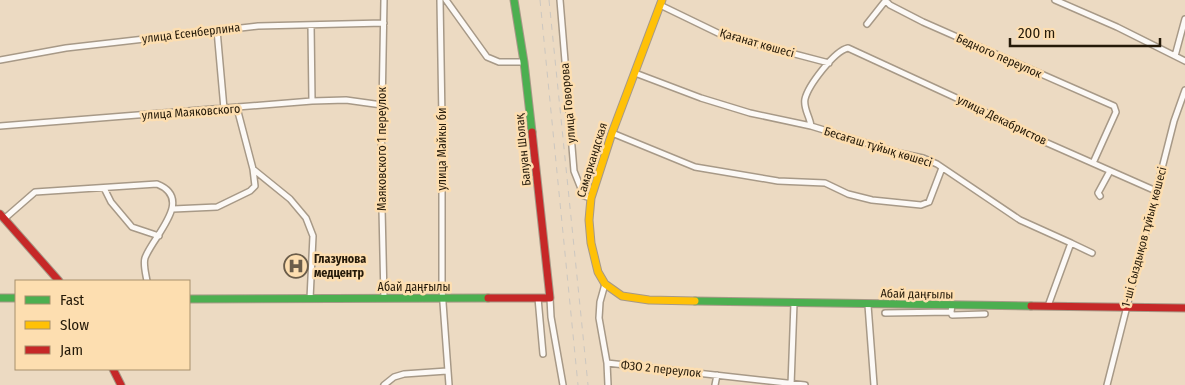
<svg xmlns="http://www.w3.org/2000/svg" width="1185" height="385" font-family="'Fira Sans Condensed',sans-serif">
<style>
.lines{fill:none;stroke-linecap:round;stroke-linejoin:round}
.street-casing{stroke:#a79987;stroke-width:8}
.fast-casing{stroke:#a79987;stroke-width:9}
.slow-casing{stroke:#a79987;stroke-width:9}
.jam-casing{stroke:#a79987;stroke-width:9}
.street{stroke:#fcf9f6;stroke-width:5}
.fast{stroke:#4caf50;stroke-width:7}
.slow{stroke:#ffc107;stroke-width:7}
.jam{stroke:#c62828;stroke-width:7}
.rail{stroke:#ccc7c0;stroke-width:1;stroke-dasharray:6 6;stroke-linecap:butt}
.labels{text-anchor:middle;stroke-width:5;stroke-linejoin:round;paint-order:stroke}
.street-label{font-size:12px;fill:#251a09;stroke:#fddeb0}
.poi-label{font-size:12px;font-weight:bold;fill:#251a09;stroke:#fddeb0;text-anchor:start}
</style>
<rect width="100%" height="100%" fill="#ecdac2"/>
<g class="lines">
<!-- street casing -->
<g class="street-casing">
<path id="street" d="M 440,0 L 442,120 L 442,289 L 449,385
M 446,0 L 487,57 L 499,62 L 524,62
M 560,0 L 574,171 L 584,196 L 591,198
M 1055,0 L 1117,27 L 1185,61
M 886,1 L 890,5 L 923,22 L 1114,106 L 1116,112 L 1093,163
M 660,5 L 722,35 L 829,63
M 867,24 L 886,0
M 311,25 L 312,101
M 217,30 L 224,109
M 1175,56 L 1185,19
M 0,60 L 66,48 L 258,26 L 384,23
M 635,73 L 701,98 L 750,113 L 811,126 L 899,153 L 923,158 L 937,164 L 1020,220 L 1071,243 L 1048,306
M 237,108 L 253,169
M 0,126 L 312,101 L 346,100 L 382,105
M 811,126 C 810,117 803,108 805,99 C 808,86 834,51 848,48 L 963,101 L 1045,142 L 1156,191
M 612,133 L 695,167 L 778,181 L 825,183 L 848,194 L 872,200 L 921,205 L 929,202 L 942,168
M 104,188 L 111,202 L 132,227 L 159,236
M 1100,196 L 1098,193 L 1110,171
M 173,209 L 217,207 L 250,191 L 255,186 L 253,169 L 290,199 L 306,218 L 313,236 L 310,299
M 4,219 L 35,192 L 157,184 C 195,199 153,236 145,258 C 143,264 146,275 147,281
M 1071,243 L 1092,253
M 605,284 L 600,302 L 599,318 L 607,363 L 608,385
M 384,298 L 381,164 L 384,0
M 538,298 L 543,354
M 550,298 L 551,317 L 563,385
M 868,305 L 874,385
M 951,312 L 952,315 L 985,314
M 885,313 L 951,312 L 952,305
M 607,363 L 805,385
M 384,385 L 394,377 L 404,374 L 447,371
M 715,385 L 717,375
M 791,385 L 794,303
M 1107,385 L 1174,121 L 1185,90"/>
</g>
<!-- fast casing -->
<g class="fast-casing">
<path id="fast" d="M 514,0 L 524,62 L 532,132
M 0,298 L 16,298
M 189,299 L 488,298
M 695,301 L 1031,306"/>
</g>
<!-- slow casing -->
<g class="slow-casing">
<path id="slow" d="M 662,0 L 612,133 L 591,198 L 589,220 L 591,243 L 598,272 L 605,284 L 622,296 L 649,300 L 695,301"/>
</g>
<!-- jam casing -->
<g class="jam-casing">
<path id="jam" d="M 0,214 L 59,281
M 488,298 L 550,298 L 532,132
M 1031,306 L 1185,308
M 113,369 L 121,385"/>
</g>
<!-- street -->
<use href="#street" class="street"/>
<!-- fast -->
<use href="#fast" class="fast"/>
<!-- slow -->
<use href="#slow" class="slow"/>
<!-- jam -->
<use href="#jam" class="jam"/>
<!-- rail -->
<path class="rail" d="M 540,0 L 578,385
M 549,0 L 588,385"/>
</g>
<!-- icons -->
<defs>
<g id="hospital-ring" transform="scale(1.25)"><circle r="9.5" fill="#fddeb0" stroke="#6b5d4a" stroke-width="1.5"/><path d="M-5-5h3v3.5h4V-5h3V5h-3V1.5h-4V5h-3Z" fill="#6b5d4a"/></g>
</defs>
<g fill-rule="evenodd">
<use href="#hospital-ring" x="296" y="266"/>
</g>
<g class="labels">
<!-- street labels -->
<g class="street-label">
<text transform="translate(191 33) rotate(-7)" y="4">улица Есенберлина</text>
<text transform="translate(757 43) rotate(16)" y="4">Қағанат көшесі</text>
<text transform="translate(999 56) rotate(24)" y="4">Бедного переулок</text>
<text transform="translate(568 103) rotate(-95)" y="4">улица Говорова</text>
<text transform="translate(191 112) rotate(-4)" y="4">улица Маяковского</text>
<text transform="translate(1002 120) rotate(26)" y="4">улица Декабристов</text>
<text transform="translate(878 147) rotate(17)" y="4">Бесағаш тұйық көшесі</text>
<text transform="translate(382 149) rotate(-90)" y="4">Маяковского 1 переулок</text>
<text transform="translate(442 149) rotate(-90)" y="4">улица Майкы би</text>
<text transform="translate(523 150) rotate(-96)" y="4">Балуан Шолақ</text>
<text transform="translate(592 160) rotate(-73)" y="4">Самаркандская</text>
<text transform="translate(1144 237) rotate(-75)" y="4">1-ші Сыздықов тұйық көшесі</text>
<text x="414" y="291">Абай даңғылы</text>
<text transform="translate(917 294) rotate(1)" y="4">Абай даңғылы</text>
<text transform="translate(661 369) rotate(6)" y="4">ФЗО 2 переулок</text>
</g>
<!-- poi labels -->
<g class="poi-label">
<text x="314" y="263">Глазунова<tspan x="314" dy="14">медцентр</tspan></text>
</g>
</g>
<!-- legend -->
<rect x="15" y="280" width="175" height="90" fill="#fddeb0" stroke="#a7906d"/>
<rect x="25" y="296" width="25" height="8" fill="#4caf50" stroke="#a7906d"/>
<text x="60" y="305" font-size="15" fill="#251a09">Fast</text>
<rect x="25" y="321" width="25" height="8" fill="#ffc107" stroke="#a7906d"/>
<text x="60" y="330" font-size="15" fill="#251a09">Slow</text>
<rect x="25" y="346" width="25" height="8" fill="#c62828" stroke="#a7906d"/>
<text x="60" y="355" font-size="15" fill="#251a09">Jam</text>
<!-- scale -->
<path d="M1010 38v8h150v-8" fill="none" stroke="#251a09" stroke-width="2.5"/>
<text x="1018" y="38" font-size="15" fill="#251a09" stroke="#fddeb0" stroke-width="4" paint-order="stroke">200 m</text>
</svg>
